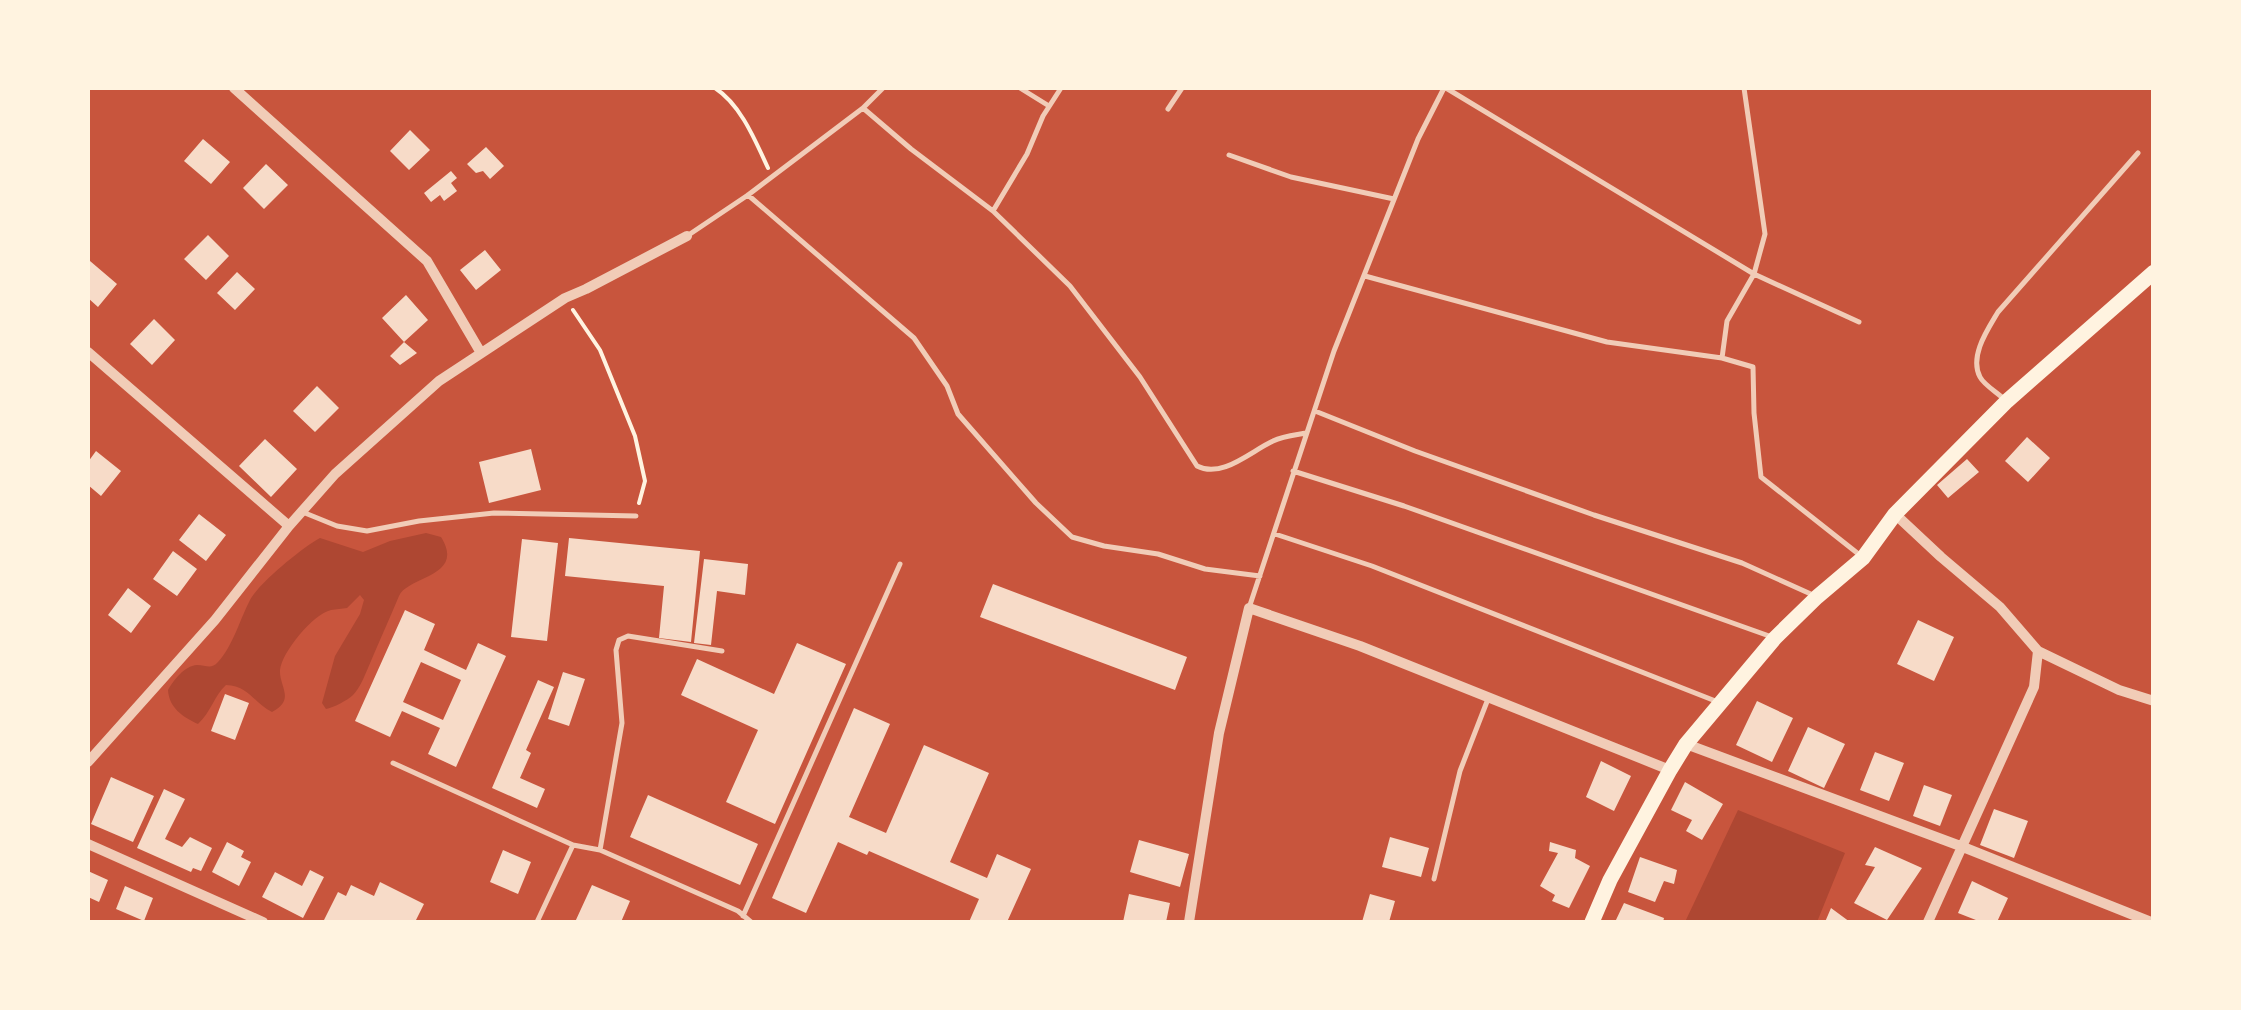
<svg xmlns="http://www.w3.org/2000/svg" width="2241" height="1010" font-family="Spectral,serif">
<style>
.green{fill:#ae4732}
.building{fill:#f7dbc8;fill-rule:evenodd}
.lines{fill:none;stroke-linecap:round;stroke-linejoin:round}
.path{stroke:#fff3e0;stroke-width:4}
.service{stroke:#f1ccb7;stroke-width:5}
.minor{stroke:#f1ccb7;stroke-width:10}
.secondary{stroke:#fff3e0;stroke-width:15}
</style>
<rect width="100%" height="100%" fill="#c8553d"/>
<!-- green -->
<path class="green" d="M 426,533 L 441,537 C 466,577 408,576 399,596 C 389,620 378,644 368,668 C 364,677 360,688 353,695 C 348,700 333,708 326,709 L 322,703 L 335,656 L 360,614 L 364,600 L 360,595 L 347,608 C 342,609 336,609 331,610 C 313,614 282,652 280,670 C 279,686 296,700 272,712 C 254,703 249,686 226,685 C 214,696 211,712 198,724 C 183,717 169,708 168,690 C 174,680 184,666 197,665 C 206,665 211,670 218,662 C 233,646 240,619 250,600 C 259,583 303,547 320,538 L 363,552 L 390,541 Z
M 1738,810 L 1845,853 L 1817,922 L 1685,922 Z"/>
<!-- building -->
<path class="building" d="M 410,130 L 430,150 L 409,170 L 390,151 Z
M 203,139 L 230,162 L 211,184 L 184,161 Z
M 486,147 L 504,166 L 490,179 L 483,171 L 476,173 L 467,164 Z
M 266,164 L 288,185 L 264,209 L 243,188 Z
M 451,171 L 457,178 L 451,183 L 457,191 L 444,201 L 440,195 L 431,202 L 424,193 Z
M 208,235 L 229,256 L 206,280 L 184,259 Z
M 485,250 L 501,270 L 476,290 L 460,270 Z
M 90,261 L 117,284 L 98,307 L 88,298 L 88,264 Z
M 237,272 L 255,289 L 235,310 L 217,293 Z
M 406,295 L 428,320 L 404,342 L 382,318 Z
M 154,319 L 175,340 L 152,365 L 130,344 Z
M 404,342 L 417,353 L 400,365 L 390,356 Z
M 317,386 L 339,408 L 315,432 L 293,411 Z
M 2027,437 L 2050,458 L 2028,482 L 2005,461 Z
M 265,439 L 297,469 L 271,497 L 239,466 Z
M 531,449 L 541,490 L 489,503 L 479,462 Z
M 96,451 L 121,471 L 101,496 L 88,485 L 88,462 Z
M 1967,459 L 1979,472 L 1948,498 L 1937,485 Z
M 199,514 L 226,535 L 206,561 L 179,540 Z
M 569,538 L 700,551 L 691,642 L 659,638 L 664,586 L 565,576 Z
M 522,539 L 558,543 L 547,641 L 511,637 Z
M 173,551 L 197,569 L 177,596 L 153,579 Z
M 704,559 L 748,564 L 745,595 L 717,591 L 711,645 L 694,643 Z
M 993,584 L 1187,657 L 1175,690 L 980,617 Z
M 128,588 L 151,606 L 131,633 L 108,615 Z
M 405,610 L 435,624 L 424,650 L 466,670 L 478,643 L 506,656 L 456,767 L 428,754 L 440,728 L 402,711 L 390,737 L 355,721 ZM 421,662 L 461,680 L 443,720 L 403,702 Z
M 1918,620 L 1954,637 L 1934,681 L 1897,664 Z
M 797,643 L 846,664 L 775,824 L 726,802 L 758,730 L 681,695 L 697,659 L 774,694 Z
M 563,672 L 585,679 L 569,726 L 548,719 Z
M 538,680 L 554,687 L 526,750 L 531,753 L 520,778 L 545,789 L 537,808 L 492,788 Z
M 225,694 L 249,703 L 235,740 L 211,731 Z
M 1757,701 L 1793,718 L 1772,762 L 1736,745 Z
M 854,708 L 890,724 L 849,817 L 886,833 L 924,745 L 989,773 L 950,862 L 987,878 L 997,854 L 1031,869 L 1007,922 L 969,922 L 979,899 L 869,851 L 867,855 L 838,842 L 806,913 L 772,898 Z
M 1808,727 L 1845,744 L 1824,788 L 1788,771 Z
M 1875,752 L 1904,763 L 1889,801 L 1860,790 Z
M 1601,761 L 1631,776 L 1614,811 L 1586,797 Z
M 111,777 L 154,796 L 133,842 L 91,824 Z
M 1685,782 L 1723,804 L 1702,840 L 1686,831 L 1692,820 L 1671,810 Z
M 1924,785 L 1952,795 L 1940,826 L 1913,816 Z
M 164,789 L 185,799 L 165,839 L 182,847 L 190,837 L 212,848 L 201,871 L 193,868 L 191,872 L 137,848 Z
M 648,795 L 758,844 L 740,885 L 630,837 Z
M 1994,809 L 2028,821 L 2014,858 L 1980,845 Z
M 1390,837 L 1429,848 L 1421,877 L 1382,867 Z
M 1139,840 L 1189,854 L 1180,887 L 1130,872 Z
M 227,842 L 244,851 L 241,857 L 251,862 L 239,886 L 212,872 Z
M 1550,842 L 1576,850 L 1575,858 L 1590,866 L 1569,908 L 1552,901 L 1555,895 L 1540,886 L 1558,853 L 1549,851 Z
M 1875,847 L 1922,868 L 1887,920 L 1854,903 L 1875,867 L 1865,865 Z
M 503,850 L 531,862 L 518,894 L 490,882 Z
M 1640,857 L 1677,870 L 1674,884 L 1664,881 L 1655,902 L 1628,892 Z
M 310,870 L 324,877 L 303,918 L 262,897 L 275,872 L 302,886 Z
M 88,871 L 108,880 L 99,902 L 88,897 Z
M 1972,881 L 2008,898 L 1997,922 L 1981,922 L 1958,913 Z
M 380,882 L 424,904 L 415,922 L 323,922 L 338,892 L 346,896 L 351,885 L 374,896 Z
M 592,885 L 630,901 L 621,922 L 575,922 Z
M 125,886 L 153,898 L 144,921 L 116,909 Z
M 1129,894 L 1170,903 L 1166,922 L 1123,922 Z
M 1370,894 L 1395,901 L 1389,922 L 1362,922 Z
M 1624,903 L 1664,918 L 1663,922 L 1615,922 Z
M 1831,908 L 1850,922 L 1825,922 Z"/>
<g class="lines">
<!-- path -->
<path class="path" d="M 715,88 C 741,105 755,140 768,168
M 573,310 L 600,350 L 635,436 L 645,481 L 639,503"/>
<!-- service -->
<path class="service" d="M 1020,88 L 1049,106
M 1446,88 L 1754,274 L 1859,322
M 1744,88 L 1765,234 L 1754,274 L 1727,321 L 1722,358 L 1753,367 L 1754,413 L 1761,477 L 1861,556
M 863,108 L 911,149 L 993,211 L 1070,286 L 1140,377 L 1197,466 C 1222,479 1251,451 1273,441 C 1283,436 1295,435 1306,433
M 1168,109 L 1182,88
M 1229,155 L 1291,177 L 1394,199
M 748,195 L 914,338 L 947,386 L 958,414 L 1036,503 L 1072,537 L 1104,546 L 1158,554 L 1205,569 L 1260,576
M 993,211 L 1027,154 L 1043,116 L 1061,88
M 687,236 L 748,195 L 863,108 L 883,88
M 1365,276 L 1607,342 L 1722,358
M 2005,400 C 1998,393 1984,385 1980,377 C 1969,356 1988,329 1998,312 L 2138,153
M 1315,411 L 1415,451 L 1594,515 L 1742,563 L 1813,595
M 1293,471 L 1404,506 L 1772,637
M 305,513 L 337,526 L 367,531 L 419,521 L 494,513 L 636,516
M 1275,534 L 1372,566 L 1718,702
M 1249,608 L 1334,351 L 1418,139 L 1444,88
M 393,763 L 573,845
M 600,850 L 622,723 L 616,650 L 619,640 L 628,636 L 722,651
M 1434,879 L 1460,771 L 1488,699
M 743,916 L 900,564
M 537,922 L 573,845 L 600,850 L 738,911 L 751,922"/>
<!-- minor -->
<path class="minor" d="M 234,88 L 427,261 L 481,353
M 88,352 L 289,526
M 1895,514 L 1941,557 L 2000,607 L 2038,651 L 2119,690 L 2154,701
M 1686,744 L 1963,847 L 2151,922
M 88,762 L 215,620 L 289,526 L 335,474 L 439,381 L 565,298 L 586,289 L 687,236
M 88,844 L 263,922
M 1189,922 L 1219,733 L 1249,608 L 1360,646 L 1670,770
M 1928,922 L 2034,687 L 2038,651"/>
<!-- secondary -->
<path class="secondary" d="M 1592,922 L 1610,880 L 1670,770 L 1686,744 L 1775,638 L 1817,597 L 1863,558 L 1895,514 L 2007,401 L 2154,272"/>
</g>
<!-- border -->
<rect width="2241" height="1010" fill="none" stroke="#fff3e0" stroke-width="180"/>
</svg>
